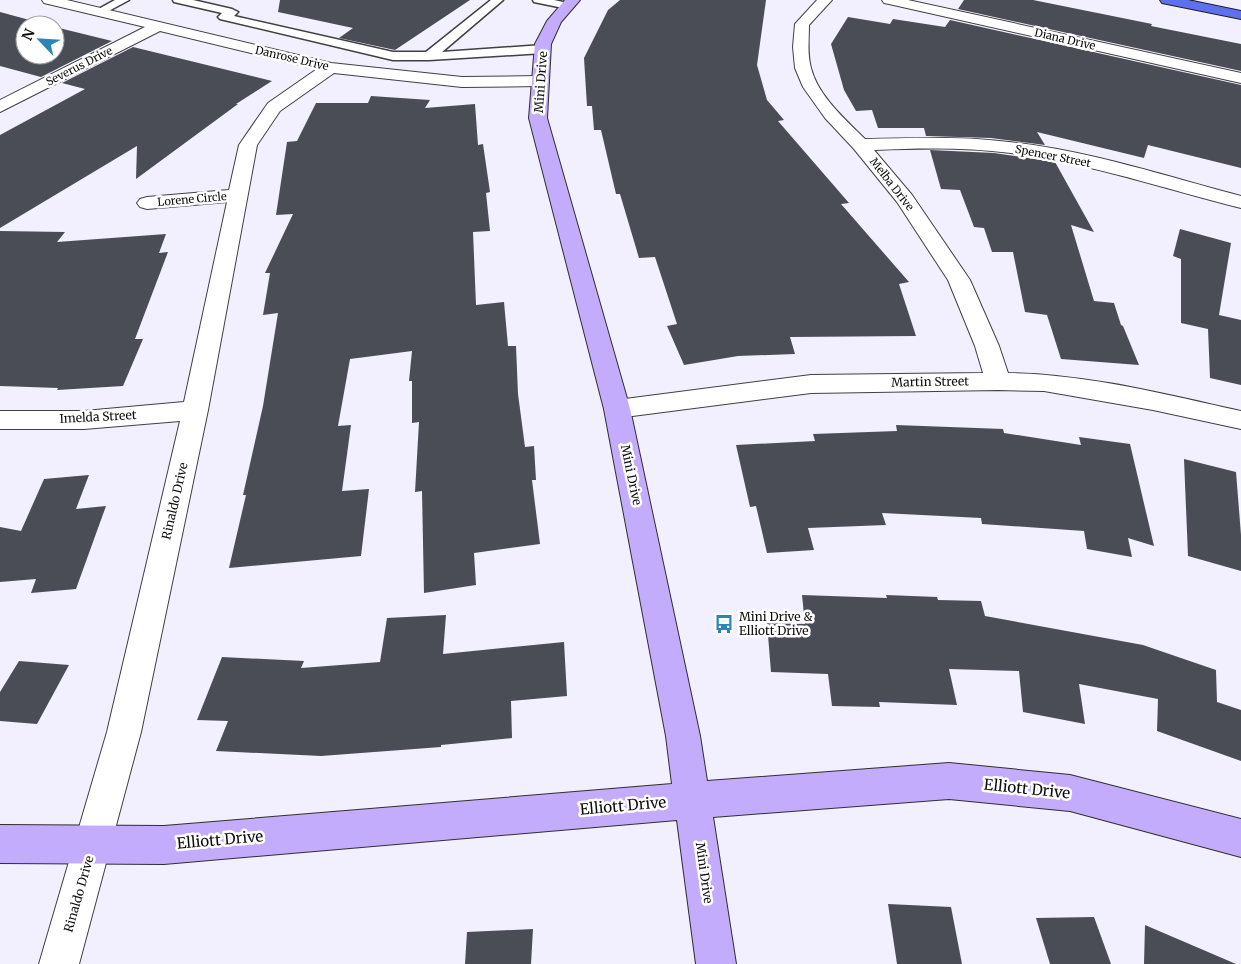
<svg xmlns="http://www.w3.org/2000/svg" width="1241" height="964" font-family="Merriweather,serif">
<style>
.building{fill:#4a4d56}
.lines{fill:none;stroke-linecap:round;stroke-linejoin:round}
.lane-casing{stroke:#404040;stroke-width:3}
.street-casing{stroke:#404040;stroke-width:2}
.secondary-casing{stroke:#2f2f2f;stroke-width:2}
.highway-casing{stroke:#1e1e1e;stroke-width:2}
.lane{fill:#fff;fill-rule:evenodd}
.street{fill:#fff;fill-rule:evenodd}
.secondary{fill:#c4acfc;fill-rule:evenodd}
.highway{fill:#5d71ee;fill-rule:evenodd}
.labels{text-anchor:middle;stroke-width:5;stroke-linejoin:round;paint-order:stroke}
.far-street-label{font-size:11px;fill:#0d0d0d;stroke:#fff}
.street-label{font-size:12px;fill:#0d0d0d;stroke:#fff}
.poi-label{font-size:12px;fill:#0d0d0d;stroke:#fff;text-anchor:start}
.near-street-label{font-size:15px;fill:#0d0d0d;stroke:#fff}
</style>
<rect width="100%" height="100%" fill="#f2effe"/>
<!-- building -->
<path class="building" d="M 280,0 L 470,0 L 395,50 L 339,38 L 353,28 L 278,12 Z
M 620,0 L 766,0 L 757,65 L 767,100 L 784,120 L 778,121 L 849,203 L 841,204 L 909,282 L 899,284 L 916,336 L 790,337 L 795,354 L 738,356 L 684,365 L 667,326 L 677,324 L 655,257 L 639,258 L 620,194 L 616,194 L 601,130 L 594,130 L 592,106 L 587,106 L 584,58 L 608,10 Z
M 964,0 L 1033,0 L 1152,24 L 1151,26 L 1241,44 L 1241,71 L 958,9 Z
M 0,12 L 48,25 L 25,25 L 25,55 L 55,55 L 55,27 L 112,41 L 41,77 L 0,66 Z
M 848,17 L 890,24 L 893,19 L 945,27 L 950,20 L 1241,85 L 1241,168 L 1148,145 L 1144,158 L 1037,132 L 1045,145 L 991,138 L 926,136 L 924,128 L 878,128 L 872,110 L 856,111 L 844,90 L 831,44 Z
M 133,47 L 272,81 L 236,104 L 238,104 L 136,179 L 137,146 L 0,228 L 0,135 L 85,89 L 62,83 Z
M 371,96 L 430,100 L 425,108 L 475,104 L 478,145 L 483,144 L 490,192 L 486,193 L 490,231 L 473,232 L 476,305 L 504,302 L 508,346 L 516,346 L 518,394 L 525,447 L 534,446 L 536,480 L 532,480 L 540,544 L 474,553 L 476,585 L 424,593 L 422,491 L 415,492 L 419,422 L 412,423 L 412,381 L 409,381 L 412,351 L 350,359 L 338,426 L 351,425 L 342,491 L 369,489 L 361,556 L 229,568 L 246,495 L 243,495 L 263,406 L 278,313 L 263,315 L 270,273 L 265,273 L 293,214 L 276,215 L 287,142 L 297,141 L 316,103 L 368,103 Z
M 930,150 L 994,153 L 1055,162 L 1094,232 L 1071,225 L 1094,301 L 1114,303 L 1121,325 L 1123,326 L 1139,365 L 1061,359 L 1047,315 L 1025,312 L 1013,252 L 992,252 L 984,228 L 974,227 L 960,190 L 941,189 Z
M 1180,229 L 1231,243 L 1219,315 L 1241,320 L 1241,385 L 1210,378 L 1208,329 L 1181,323 L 1181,259 L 1173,256 Z
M 0,231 L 65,232 L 57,242 L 166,234 L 159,253 L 168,252 L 135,339 L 143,339 L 123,386 L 57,390 L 58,388 L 0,386 Z
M 896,425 L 1003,429 L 1004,433 L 1081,445 L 1079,437 L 1130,444 L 1154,546 L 1128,538 L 1132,557 L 1087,549 L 1084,531 L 982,524 L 981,518 L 882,513 L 886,525 L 808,528 L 814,550 L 767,553 L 756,506 L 750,507 L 736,445 L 815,441 L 813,434 L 897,431 Z
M 1184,459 L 1236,472 L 1241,535 L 1241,571 L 1188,556 Z
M 89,475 L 76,509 L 106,506 L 76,589 L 31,593 L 36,579 L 0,582 L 0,527 L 21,531 L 44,479 Z
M 802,595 L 887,598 L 886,595 L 937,597 L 938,600 L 981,601 L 985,616 L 1143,645 L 1216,670 L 1217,702 L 1241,710 L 1241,761 L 1157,731 L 1158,699 L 1079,684 L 1085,724 L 1023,712 L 1019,671 L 949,669 L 957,705 L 879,702 L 880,707 L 832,706 L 828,674 L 771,672 L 767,623 L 805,624 Z
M 446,615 L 443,654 L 564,642 L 567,696 L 511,701 L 512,738 L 441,745 L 441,747 L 321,756 L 216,751 L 228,721 L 197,720 L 222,657 L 304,661 L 301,668 L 380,662 L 387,618 Z
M 19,661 L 69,665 L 37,724 L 0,721 L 0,692 Z
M 888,904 L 951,907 L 962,964 L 897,964 Z
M 1094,917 L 1111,964 L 1050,964 L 1036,918 Z
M 1145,925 L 1236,964 L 1144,964 Z
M 533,929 L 531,964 L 465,964 L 467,932 Z"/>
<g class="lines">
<!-- lane casing -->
<g class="lane-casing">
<path id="lane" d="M 115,0 L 129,0 L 103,14 L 95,14 L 93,12 Z
M 173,0 L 193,0 L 232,9 L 238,12 L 234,16 L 393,52 L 426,52 L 491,0 L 503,0 L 442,52 L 543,45 L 549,49 L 543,53 L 429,60 L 393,60 L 220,19 L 218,17 L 222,13 L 174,2 Z
M 533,0 L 554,0 L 572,4 L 574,6 L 568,9 L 534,2 Z"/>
</g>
<!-- street casing -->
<g class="street-casing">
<path id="street" d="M 42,0 L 67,0 L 331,63 L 462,77 L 539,76 L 545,78 L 547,81 L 545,84 L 539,86 L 462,87 L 334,73 L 280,111 L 257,145 L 208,410 L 141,732 L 79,964 L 39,964 L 107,732 L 180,421 L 84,429 L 0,429 L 0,411 L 84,411 L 184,402 L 227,202 L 147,209 L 140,207 L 137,203 L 140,199 L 147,197 L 229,190 L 239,145 L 268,103 L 317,69 L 160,31 L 0,112 L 0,100 L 145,27 L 44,3 Z
M 817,0 L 832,0 L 809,25 C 809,39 807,54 811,68 C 818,96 845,119 865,139 C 913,138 960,136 1009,142 C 1087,150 1165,176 1241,196 L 1241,208 C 1165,189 1090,163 1011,153 C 965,147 920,148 874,150 L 912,195 L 970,280 L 999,346 L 1008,373 C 1086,374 1164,394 1241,411 L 1241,429 L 1153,410 L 1044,391 L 998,390 L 811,393 L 617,418 L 608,415 L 604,409 L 608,403 L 617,400 L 811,375 L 983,373 L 975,346 L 948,280 L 897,202 L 854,149 L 825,118 L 803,87 L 795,68 L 793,47 L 795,24 Z
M 882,0 L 908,0 L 1241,73 L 1241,83 L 889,4 L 884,3 Z"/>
</g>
<!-- secondary casing -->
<g class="secondary-casing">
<path id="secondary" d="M 565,0 L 580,0 L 561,22 L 551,44 L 547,118 L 630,409 L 700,736 L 707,781 L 949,763 L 1070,775 L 1241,819 L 1241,857 L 1070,811 L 949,799 L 713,817 L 736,964 L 696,964 L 677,820 L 164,864 L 0,863 L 0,825 L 164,826 L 672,784 L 666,736 L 604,409 L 529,118 L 535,44 L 547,21 Z"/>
</g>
<!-- highway casing -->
<g class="highway-casing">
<path id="highway" d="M 1160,0 L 1188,0 L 1241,11 L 1241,19 L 1167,4 L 1162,3 Z"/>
</g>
<!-- lane -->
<use href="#lane" class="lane"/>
<!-- street -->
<use href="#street" class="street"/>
<!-- secondary -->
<use href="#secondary" class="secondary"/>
<!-- highway -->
<use href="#highway" class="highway"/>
</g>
<!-- icons -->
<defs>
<g id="bus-bare" transform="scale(1.5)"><path d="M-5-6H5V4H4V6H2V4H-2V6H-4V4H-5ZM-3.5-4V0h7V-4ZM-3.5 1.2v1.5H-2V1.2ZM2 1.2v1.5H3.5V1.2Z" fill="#2b86b8" stroke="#fff" stroke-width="2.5" paint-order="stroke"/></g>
</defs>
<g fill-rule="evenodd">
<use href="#bus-bare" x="724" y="624"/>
</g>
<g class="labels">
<!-- far-street labels -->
<g class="far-street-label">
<text transform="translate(1065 39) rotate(13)" y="4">Diana Drive</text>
<text transform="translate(292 58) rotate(13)" y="4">Danrose Drive</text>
<text transform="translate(79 66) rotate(-27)" y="4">Severus Drive</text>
<text transform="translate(1053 156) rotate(11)" y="4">Spencer Street</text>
<text transform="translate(892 184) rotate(52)" y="4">Melba Drive</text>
<text transform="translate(192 199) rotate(-5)" y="4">Lorene Circle</text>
</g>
<!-- street labels -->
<g class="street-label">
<text transform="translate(541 82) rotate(-86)" y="4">Mini Drive</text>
<text transform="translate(930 382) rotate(-1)" y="4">Martin Street</text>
<text transform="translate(98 417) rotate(-3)" y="4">Imelda Street</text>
<text transform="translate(631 475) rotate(78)" y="4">Mini Drive</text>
<text transform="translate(175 501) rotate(-77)" y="4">Rinaldo Drive</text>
<text transform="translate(704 873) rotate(82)" y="4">Mini Drive</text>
<text transform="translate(79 894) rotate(-74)" y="4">Rinaldo Drive</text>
</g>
<!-- poi labels -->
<g class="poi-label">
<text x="739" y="621">Mini Drive &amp;<tspan x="739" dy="14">Elliott Drive</tspan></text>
</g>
<!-- near-street labels -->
<g class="near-street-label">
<text transform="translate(1027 789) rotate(6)" y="5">Elliott Drive</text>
<text transform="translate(623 806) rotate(-5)" y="5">Elliott Drive</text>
<text transform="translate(220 840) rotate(-5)" y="5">Elliott Drive</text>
</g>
</g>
<!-- north arrow -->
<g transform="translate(40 40) rotate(295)"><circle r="24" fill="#ffffff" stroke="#9e9e9e"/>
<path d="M0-4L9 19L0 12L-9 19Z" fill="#2b86b8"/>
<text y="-8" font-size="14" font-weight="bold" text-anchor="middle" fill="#0d0d0d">N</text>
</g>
</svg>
